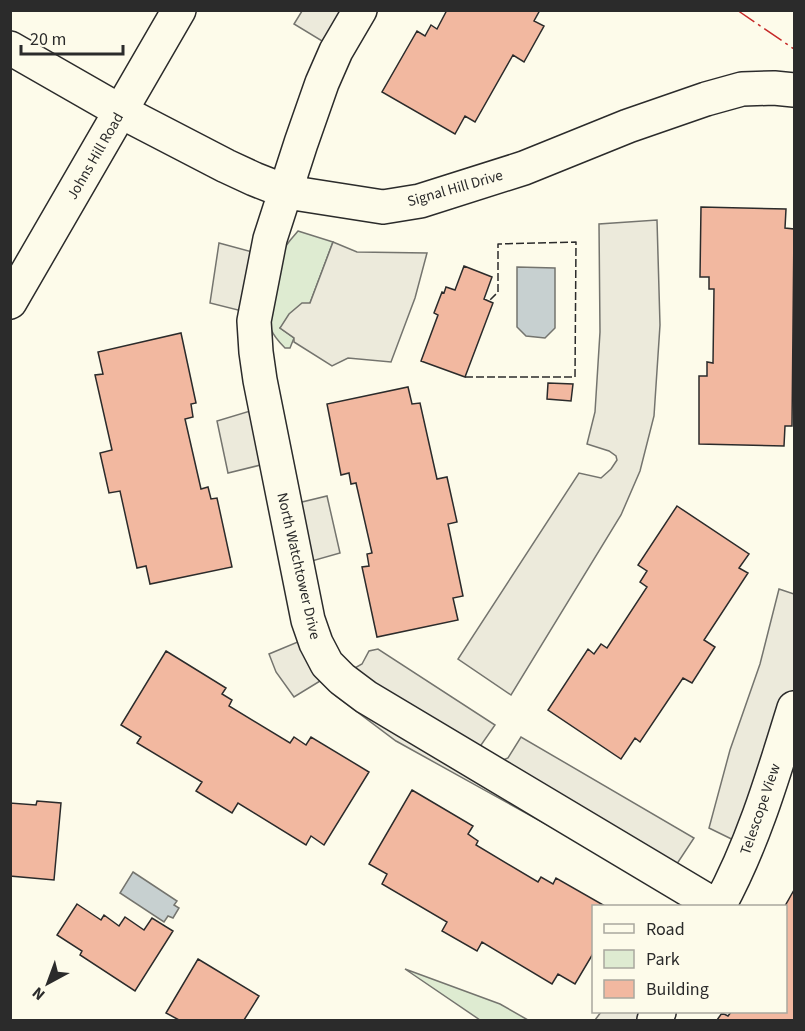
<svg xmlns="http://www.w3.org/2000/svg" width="805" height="1031" font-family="'Source Sans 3',sans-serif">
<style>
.green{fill:#deebd1;stroke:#74746e;stroke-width:1.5}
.parking{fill:#eceadb;stroke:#74746e;stroke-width:1.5}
.water{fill:#c7d0d0;stroke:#74746e;stroke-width:1.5}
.building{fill:#f2b8a0;stroke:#2b2b2b;stroke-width:1.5}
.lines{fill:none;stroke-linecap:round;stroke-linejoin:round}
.minor-casing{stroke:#2b2b2b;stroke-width:36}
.major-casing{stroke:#2b2b2b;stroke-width:36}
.minor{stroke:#fdfbea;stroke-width:33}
.major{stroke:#fdfbea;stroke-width:33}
.fence{stroke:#2b2b2b;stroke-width:1.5;stroke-dasharray:8 3;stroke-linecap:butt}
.power{stroke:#c62828;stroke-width:1.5;stroke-dasharray:21 4.5 3 4.5;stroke-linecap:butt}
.labels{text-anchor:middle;stroke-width:4.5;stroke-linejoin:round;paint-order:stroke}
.street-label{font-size:15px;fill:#2b2b2b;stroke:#fdfbea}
</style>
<rect width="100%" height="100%" fill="#fdfbea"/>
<!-- green -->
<path class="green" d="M 298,231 L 333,242 L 310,303 L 280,328 L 294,338 L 290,348 L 285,348 C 279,342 274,337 271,329 C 266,309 278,265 286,246 C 289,241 294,236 298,231 Z
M 405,969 L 500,1004 L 528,1020 L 480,1020 Z"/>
<!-- parking -->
<path class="parking" d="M 302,11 L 377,11 L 350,58 L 294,24 Z
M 657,220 L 660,325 L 654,416 L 640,471 L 621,515 L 511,695 L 458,659 L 579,473 L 601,478 L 611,469 L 617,460 L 616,456 L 609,451 L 587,444 L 595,412 L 600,332 L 599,224 Z
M 333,242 L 357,252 L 427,253 L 415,298 L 391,362 L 348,358 L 332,366 L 294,342 L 294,338 L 280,328 L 289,314 L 302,303 L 310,303 Z
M 219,243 L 282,260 L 270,318 L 210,303 Z
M 277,403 L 285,459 L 228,473 L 217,421 Z
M 327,496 L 340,553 L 312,561 L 269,510 Z
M 779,589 L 794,594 L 794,760 L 762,854 L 709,828 L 730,750 L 760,664 Z
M 300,641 L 355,668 L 362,664 L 369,651 L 378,649 L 495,725 L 481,745 L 485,753 L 501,761 L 508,758 L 521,737 L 694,838 L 661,888 L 396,741 L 336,696 L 320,681 L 294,697 L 276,672 L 269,654 Z
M 601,1012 L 675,1012 L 669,1020 L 595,1020 Z"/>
<!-- water -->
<path class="water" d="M 517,267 L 555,268 L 555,328 L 545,338 L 526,336 L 517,327 Z
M 133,872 L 177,901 L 174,905 L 179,908 L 173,918 L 168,916 L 164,922 L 120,893 Z"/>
<!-- building -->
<path class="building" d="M 447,10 L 540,10 L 534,21 L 544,26 L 524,62 L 513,55 L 475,122 L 465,116 L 455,134 L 382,92 L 417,31 L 425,36 L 431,25 L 437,29 Z
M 701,207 L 786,209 L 785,228 L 794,229 L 792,426 L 785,426 L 784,446 L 699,444 L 699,376 L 707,376 L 707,362 L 713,363 L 714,289 L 709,289 L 709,277 L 700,277 Z
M 464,266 L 492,277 L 484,299 L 493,303 L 465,377 L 421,361 L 438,315 L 434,313 L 442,292 L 444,293 L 446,287 L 455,290 Z
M 181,333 L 196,403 L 191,404 L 193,417 L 185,419 L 201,489 L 208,487 L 211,499 L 217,498 L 232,567 L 150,584 L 146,566 L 137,568 L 120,491 L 109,493 L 100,453 L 112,450 L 95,375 L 103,374 L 98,352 Z
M 548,383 L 573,384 L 571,401 L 547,399 Z
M 408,387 L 412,404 L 420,403 L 437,479 L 447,477 L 457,522 L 448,524 L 463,596 L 453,598 L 458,620 L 377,637 L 362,567 L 369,566 L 367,554 L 372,553 L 356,483 L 351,484 L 349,473 L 341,475 L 327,404 Z
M 677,506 L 749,554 L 739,568 L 748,573 L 704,640 L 715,647 L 692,683 L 683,678 L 640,742 L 635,738 L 621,759 L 548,710 L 588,649 L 594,654 L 601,644 L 607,648 L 647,587 L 640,582 L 647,571 L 638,565 Z
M 166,651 L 226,688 L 222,694 L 232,700 L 229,706 L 290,743 L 294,737 L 306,745 L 311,737 L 369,772 L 324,845 L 311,836 L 306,845 L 238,803 L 232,813 L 196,791 L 202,782 L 137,743 L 141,737 L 121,725 Z
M 412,790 L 473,826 L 468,834 L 478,841 L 476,845 L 538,882 L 541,877 L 553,884 L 556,878 L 605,906 L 594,906 L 594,952 L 575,984 L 558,974 L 552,984 L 482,942 L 477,951 L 442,931 L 447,922 L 382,884 L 387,874 L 369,864 Z
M 37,801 L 61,803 L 54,880 L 10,876 L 10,803 L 36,805 Z
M 794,890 L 794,1020 L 717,1020 L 722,1013 L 728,1016 L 731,1012 L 786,1012 L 785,906 Z
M 77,904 L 101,920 L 104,915 L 119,926 L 125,917 L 144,930 L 152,918 L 173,931 L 135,991 L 80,955 L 82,951 L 57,935 Z
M 198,959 L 259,996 L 244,1020 L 179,1020 L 166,1013 Z"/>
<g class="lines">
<!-- minor casing -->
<g class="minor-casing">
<path id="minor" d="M 360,10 L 336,51 L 322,83 L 301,143 L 270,239 L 254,321 L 256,352 L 260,380 L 308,620 L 316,643 L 327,664 L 342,679 L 366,697 L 716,906
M 10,48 L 120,111 L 226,166 L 254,179 L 287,192 L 383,207 L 420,201 L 524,168 L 628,126 L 706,99 L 742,89 L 774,88 L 794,90
M 719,906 C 753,844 773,776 794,708
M 654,1020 L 659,1012"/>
</g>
<!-- major casing -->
<g class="major-casing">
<path id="major" d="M 10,302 L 179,10"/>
</g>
<!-- minor -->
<use href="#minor" class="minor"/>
<!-- major -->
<use href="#major" class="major"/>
<!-- fence -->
<path class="fence" d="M 465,377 L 575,377 L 576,242 L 498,244 L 498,292 L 489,301"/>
<!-- power -->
<path class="power" d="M 737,10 L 794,49"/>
</g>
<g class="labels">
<!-- street labels -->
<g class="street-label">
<text transform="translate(95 156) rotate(-60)" y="5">Johns Hill Road</text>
<text transform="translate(455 188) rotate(-16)" y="5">Signal Hill Drive</text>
<text transform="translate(299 566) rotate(77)" y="5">North Watchtower Drive</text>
<text transform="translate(760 809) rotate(-71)" y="5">Telescope View</text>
</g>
</g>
<!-- border -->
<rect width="805" height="1031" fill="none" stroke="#2b2b2b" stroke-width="24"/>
<!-- legend -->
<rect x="592" y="905" width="195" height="108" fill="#fdfbea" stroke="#a9a89e" stroke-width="1.5"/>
<rect x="604" y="924" width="30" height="9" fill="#fdfbea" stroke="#a9a89e" stroke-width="1.5"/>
<text x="646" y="935" font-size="18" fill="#2b2b2b">Road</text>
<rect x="604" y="950" width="30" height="18" fill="#deebd1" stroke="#a9a89e" stroke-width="1.5"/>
<text x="646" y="965" font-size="18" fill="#2b2b2b">Park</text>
<rect x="604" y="980" width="30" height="18" fill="#f2b8a0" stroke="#a9a89e" stroke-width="1.5"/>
<text x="646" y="995" font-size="18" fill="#2b2b2b">Building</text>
<!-- north arrow -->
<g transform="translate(48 983) rotate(221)" stroke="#fdfbea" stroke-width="4.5" paint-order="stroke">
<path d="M0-4.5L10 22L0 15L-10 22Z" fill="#2b2b2b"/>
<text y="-9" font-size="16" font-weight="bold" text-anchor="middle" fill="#2b2b2b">N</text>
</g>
<!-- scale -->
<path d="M21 45v9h102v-9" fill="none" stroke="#2b2b2b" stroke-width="3"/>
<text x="30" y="45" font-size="18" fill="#2b2b2b" stroke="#fdfbea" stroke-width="4.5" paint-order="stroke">20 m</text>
</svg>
